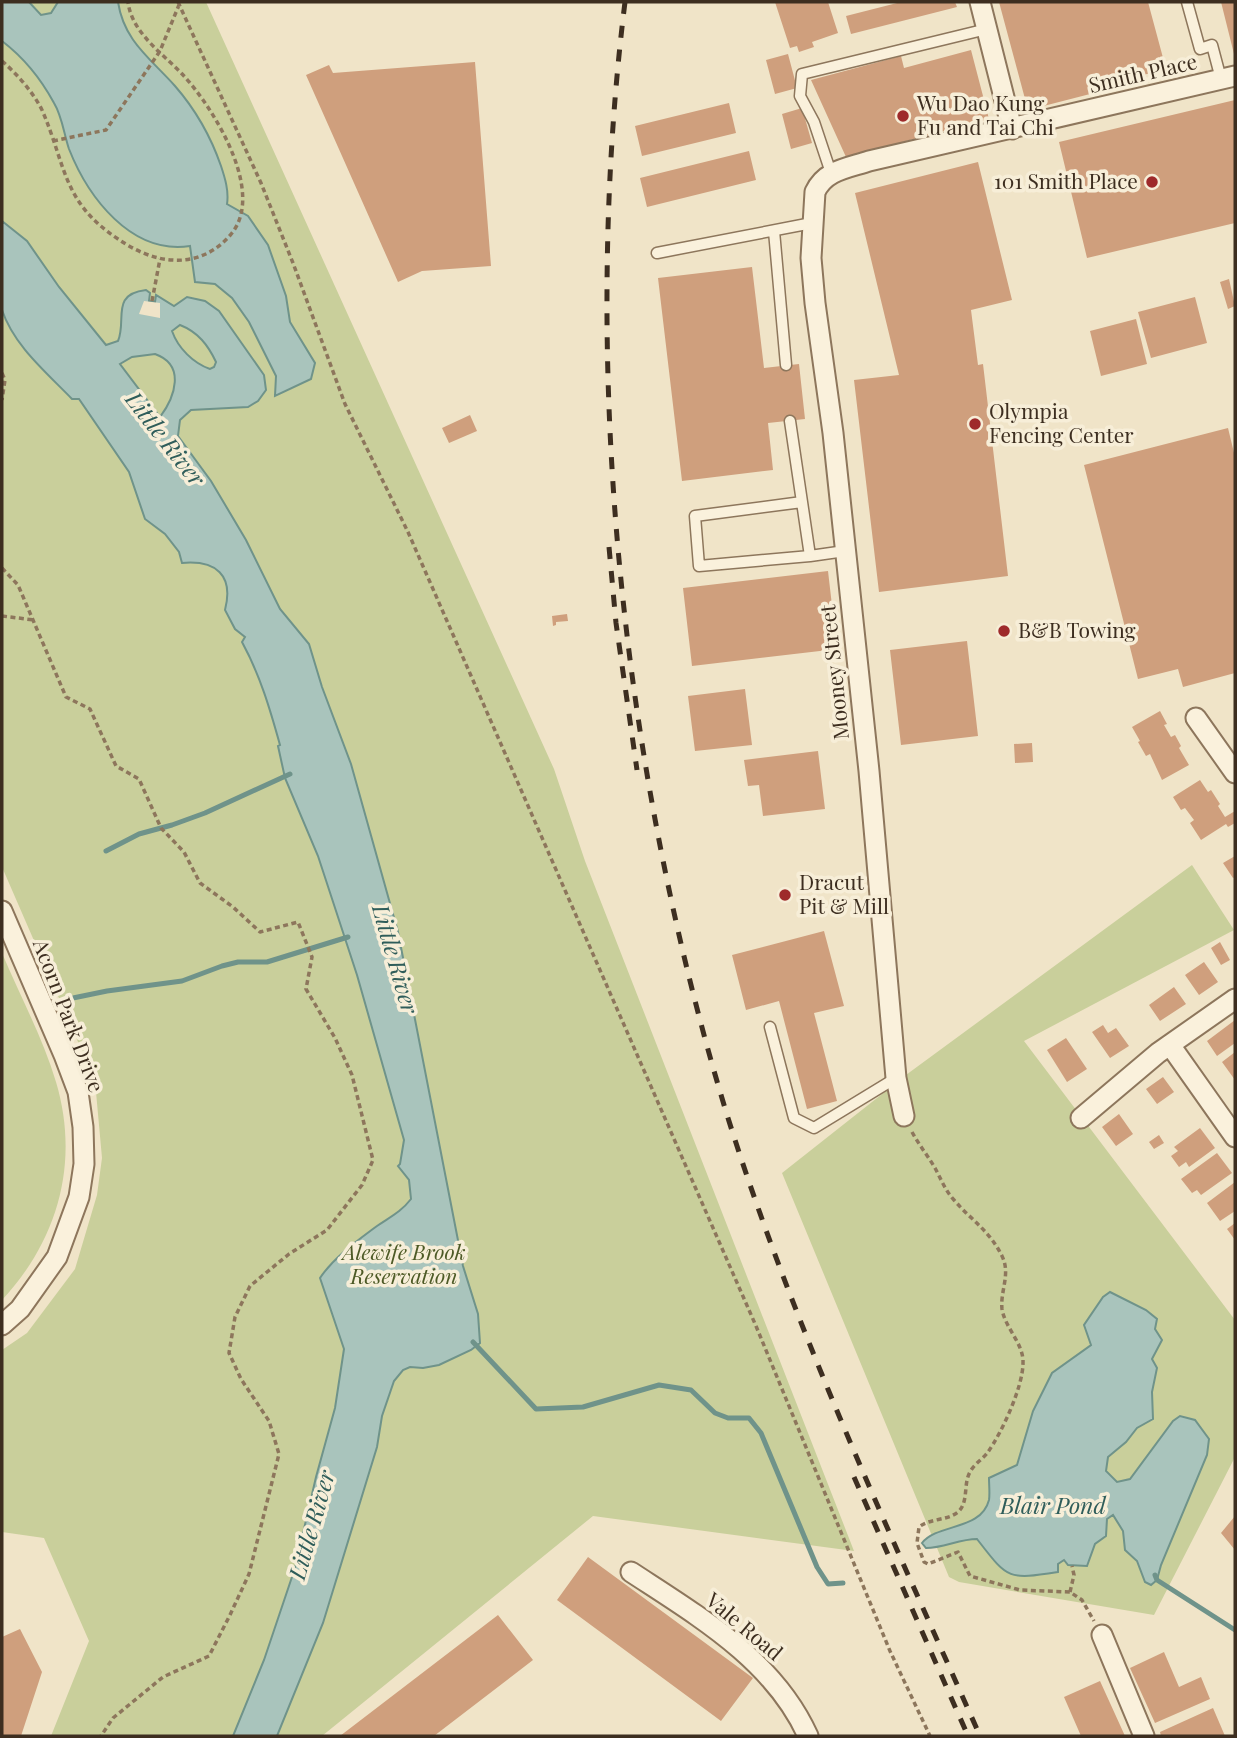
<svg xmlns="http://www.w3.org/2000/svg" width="1237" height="1738" font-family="'Playfair Display',serif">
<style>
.green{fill:#c9cf9b}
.water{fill:#a9c4bc;stroke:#6f938a;stroke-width:2;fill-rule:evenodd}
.pier{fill:#f0e4c8}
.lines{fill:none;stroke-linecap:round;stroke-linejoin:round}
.stream{stroke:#6f938a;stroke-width:5}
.building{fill:#cf9f7d}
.service-casing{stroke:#8d765c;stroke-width:13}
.minor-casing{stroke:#8d765c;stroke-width:23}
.path{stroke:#8d765c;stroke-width:3.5;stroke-dasharray:5 3.5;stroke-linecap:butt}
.service{stroke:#faf1dc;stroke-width:10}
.minor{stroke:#faf1dc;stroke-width:19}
.rail{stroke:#3d2e20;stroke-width:5;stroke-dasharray:12 12;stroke-linecap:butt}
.poi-dot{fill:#9e2a2b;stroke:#f7eed8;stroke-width:2.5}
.labels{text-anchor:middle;stroke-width:7;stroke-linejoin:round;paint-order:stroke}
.street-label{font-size:21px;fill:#3d2e20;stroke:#f7eed8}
.poi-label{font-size:21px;fill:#3d2e20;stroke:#f7eed8;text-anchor:start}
.park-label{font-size:21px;font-style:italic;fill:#4d5a26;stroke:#f7eed8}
.water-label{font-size:23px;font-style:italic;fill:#2f5d5a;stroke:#f7eed8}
</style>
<rect width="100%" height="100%" fill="#f0e4c8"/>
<!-- green -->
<path class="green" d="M 2,2 L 206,2 L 554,769 L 585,861 L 854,1551 L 593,1516 L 322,1736 L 51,1736 L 89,1641 L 44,1538 L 2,1532 L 2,1350 L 27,1333 L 75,1269 L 97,1195 L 102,1158 L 95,1081 L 2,867 Z
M 1192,865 L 1234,930 L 1024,1041 L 1235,1320 L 1235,1457 L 1154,1615 L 959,1582 L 949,1577 L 782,1173 L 910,1072 Z
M 2,953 C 20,996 43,1038 56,1082 C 80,1162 58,1240 2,1300 Z"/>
<!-- water -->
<path class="water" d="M 2,2 L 29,2 L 41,15 L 51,13 L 58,2 L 118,2 C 124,41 150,58 175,86 C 195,109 211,137 221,166 C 225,178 229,191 227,204 L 248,216 L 268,245 L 286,296 L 290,322 L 315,363 L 311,379 L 275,396 L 276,376 L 249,322 L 232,298 L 215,284 L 195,282 L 190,246 C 131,255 88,197 69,149 C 64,134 62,116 54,103 C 41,79 23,57 2,41 Z
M 2,221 L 27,241 L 59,287 L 106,345 L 118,341 C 127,320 110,294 146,290 L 150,293 L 149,301 L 155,302 L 156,295 L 174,306 L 187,297 L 205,301 L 219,311 L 264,375 L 266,390 L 258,401 L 248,407 L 191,410 L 180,420 L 178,436 L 211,481 L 246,540 L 280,609 L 309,644 L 322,687 L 351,764 L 398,932 L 463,1266 L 478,1314 L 480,1343 L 471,1350 L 439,1365 L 423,1368 L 410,1367 L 403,1370 L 394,1381 L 382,1416 L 377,1447 L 323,1623 L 277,1736 L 233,1736 L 264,1660 L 295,1568 L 316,1477 L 335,1408 L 344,1349 L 320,1278 C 334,1257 357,1241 377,1226 C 390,1217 401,1212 411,1199 L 409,1180 L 398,1166 L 400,1164 L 404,1140 L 357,975 L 318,856 L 285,778 L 278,746 L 280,745 C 270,709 260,675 242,642 L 245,637 L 235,629 L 225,610 C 234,575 216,560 182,563 L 179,552 L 165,534 L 145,519 L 129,472 L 79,399 L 72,399 C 47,373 14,346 2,310 ZM 180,325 C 198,332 208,345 216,362 L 214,367 L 210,369 C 193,363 178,348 172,331 ZM 155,354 C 186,365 175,397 160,417 L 120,364 L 132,357 Z
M 1110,1292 L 1146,1310 L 1157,1319 L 1155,1329 L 1162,1340 L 1152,1359 L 1157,1368 L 1152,1392 L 1153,1419 L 1137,1428 L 1126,1442 L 1108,1457 L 1106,1471 L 1117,1482 L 1130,1479 L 1173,1421 L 1180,1416 L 1195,1420 L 1209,1439 L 1207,1455 L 1161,1565 L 1157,1580 L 1151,1585 L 1145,1582 L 1137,1561 L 1125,1550 L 1123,1531 L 1113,1515 L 1107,1519 L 1106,1536 L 1095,1544 L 1087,1566 L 1068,1565 L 1064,1560 L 1058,1564 L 1058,1572 C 1007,1580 1008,1579 977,1539 C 959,1539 944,1548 926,1548 L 922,1543 C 938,1523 981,1531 989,1500 C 990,1494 989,1485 989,1478 L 1017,1465 L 1033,1411 L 1052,1373 L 1091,1345 L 1084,1325 L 1103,1297 Z"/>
<!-- pier -->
<path class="pier" d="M 144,301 L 160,303 L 160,318 L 139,314 Z"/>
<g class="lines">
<!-- stream -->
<path class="stream" d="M 106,851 L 139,834 L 172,825 L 205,813 L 290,774
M 73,998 L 107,991 L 182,981 L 222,966 L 238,962 L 267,962 L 348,937
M 473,1342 L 536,1409 L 583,1407 L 659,1385 L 691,1390 L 715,1413 L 728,1418 L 749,1418 L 761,1433 L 817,1567 L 828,1584 L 843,1583
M 1155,1575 L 1157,1580 L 1235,1630"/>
</g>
<!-- building -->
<path class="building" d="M 775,2 L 828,2 L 838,33 L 812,42 L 814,47 L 799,52 L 797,46 L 790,48 Z
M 901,2 L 955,2 L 957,7 L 851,34 L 846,16 Z
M 999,2 L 1148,2 L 1166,69 L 1124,80 L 1125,85 L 1028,110 Z
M 1221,2 L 1235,2 L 1235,54 L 1234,54 Z
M 971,50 L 989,119 L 846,157 L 811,80 L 901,56 L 904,68 Z
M 788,54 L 797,88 L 775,94 L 766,60 Z
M 475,62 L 491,266 L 422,271 L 398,282 L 306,75 L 329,65 L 333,73 Z
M 1235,100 L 1235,223 L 1087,258 L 1059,142 Z
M 729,103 L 736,133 L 642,156 L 635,126 Z
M 802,108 L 812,143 L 791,149 L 782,114 Z
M 749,151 L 756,180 L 647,207 L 640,178 Z
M 978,162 L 1012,300 L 971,310 L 978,365 L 983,364 L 1008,576 L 879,592 L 854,380 L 899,375 L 855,193 Z
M 752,267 L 764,368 L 799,364 L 805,419 L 768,423 L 773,470 L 682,481 L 658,278 Z
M 1229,279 L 1235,306 L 1228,309 L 1220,282 Z
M 1195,297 L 1207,343 L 1151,358 L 1138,312 Z
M 1136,319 L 1147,364 L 1101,376 L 1090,331 Z
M 470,415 L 477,431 L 449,443 L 442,428 Z
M 1228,428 L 1235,457 L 1235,673 L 1183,687 L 1178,669 L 1138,679 L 1084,465 Z
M 828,571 L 837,649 L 692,666 L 683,588 Z
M 567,614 L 568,621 L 556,622 L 556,625 L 553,626 L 552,616 Z
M 967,641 L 978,736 L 901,745 L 890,650 Z
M 745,689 L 752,745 L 695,751 L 688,696 Z
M 1160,711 L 1167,724 L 1164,725 L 1171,737 L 1175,735 L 1181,746 L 1179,748 L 1189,765 L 1162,780 L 1150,754 L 1146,756 L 1138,742 L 1140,741 L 1132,727 Z
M 1032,743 L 1033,762 L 1015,763 L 1014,744 Z
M 818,751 L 825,809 L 763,816 L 759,785 L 748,786 L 744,760 Z
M 1200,780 L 1208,792 L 1211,790 L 1220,804 L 1218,806 L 1225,817 L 1235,811 L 1235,823 L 1228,827 L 1226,824 L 1201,840 L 1190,823 L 1194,820 L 1185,808 L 1181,810 L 1173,797 Z
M 1235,856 L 1235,877 L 1233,878 L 1223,863 Z
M 824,931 L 844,1006 L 814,1013 L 837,1101 L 807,1109 L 779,1001 L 746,1010 L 732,955 Z
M 1220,942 L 1230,960 L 1221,965 L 1211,948 Z
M 1204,962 L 1218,982 L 1199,995 L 1185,975 Z
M 1174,987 L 1186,1004 L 1160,1021 L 1149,1005 Z
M 1235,1020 L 1235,1043 L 1217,1056 L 1207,1041 Z
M 1103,1025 L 1108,1033 L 1116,1028 L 1129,1046 L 1110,1058 L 1092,1032 Z
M 1066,1038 L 1087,1069 L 1067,1082 L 1047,1050 Z
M 1235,1052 L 1235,1080 L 1222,1062 Z
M 1163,1077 L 1174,1092 L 1157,1104 L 1146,1089 Z
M 1119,1114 L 1133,1134 L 1116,1146 L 1102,1127 Z
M 1200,1128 L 1215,1148 L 1189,1167 L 1186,1162 L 1179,1167 L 1171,1156 L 1178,1151 L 1174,1147 Z
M 1159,1135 L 1164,1143 L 1154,1149 L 1149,1142 Z
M 1217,1153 L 1232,1173 L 1201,1195 L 1197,1190 L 1192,1193 L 1181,1179 Z
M 1235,1182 L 1235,1211 L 1220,1221 L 1207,1203 Z
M 1235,1223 L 1235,1240 L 1227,1229 Z
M 1235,1516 L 1235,1550 L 1221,1533 Z
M 588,1557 L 753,1678 L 721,1721 L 557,1600 Z
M 498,1615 L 533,1660 L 434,1736 L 340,1736 Z
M 20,1629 L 42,1672 L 21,1736 L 2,1736 L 2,1637 Z
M 1164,1652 L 1179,1687 L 1201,1677 L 1210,1699 L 1155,1723 L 1130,1668 Z
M 1100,1681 L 1125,1736 L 1081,1736 L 1064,1697 Z
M 1213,1708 L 1225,1736 L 1161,1736 L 1160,1732 Z"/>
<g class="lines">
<!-- service casing -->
<g class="service-casing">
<path id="service" d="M 1187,2 L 1200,49 L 1212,45 L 1221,79
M 831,173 L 814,122 L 800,96 L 802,74 L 987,29
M 774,231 L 786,365
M 657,253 L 812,223
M 790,421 L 810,556 L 845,551
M 802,502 L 695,516 L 699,566 L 810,556
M 770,1027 L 794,1118 L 814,1128 L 896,1078"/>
</g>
<!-- minor casing -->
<g class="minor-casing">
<path id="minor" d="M 980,2 L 1012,129
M 1196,718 L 1235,773
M 2,911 L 64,1055 L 78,1092 L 83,1127 L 84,1164 L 79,1197 L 57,1257 L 20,1309 L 2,1325
M 1170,1045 L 1235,1137
M 904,1116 L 896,1078 L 869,771 L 833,433 L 815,303 L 811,258 L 815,192 C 825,170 848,168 869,161 L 1235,76
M 1081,1118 L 1158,1053 L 1235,999
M 631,1572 C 698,1616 774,1660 808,1736
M 1102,1635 L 1144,1736"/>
</g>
<!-- path -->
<path class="path" d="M 178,2 L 261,183 L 293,263 L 345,404 L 408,532 L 756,1326 L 890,1651 L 930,1736
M 2,61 C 17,74 33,92 42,110 C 66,165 62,202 118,239 C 134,250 153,259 172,260 C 195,262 217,252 232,233 C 265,191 214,109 184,76 C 164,54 132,34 128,2
M 53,141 L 106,130 L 160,51 L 179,5
M 152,301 L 160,259
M 2,373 L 5,380 L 2,400
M 2,568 L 18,585 L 66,697 L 90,709 L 116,766 L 139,779 L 161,828 L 184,852 L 200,883 L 233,907 L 260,932 L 298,922 L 312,957 L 306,989 L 335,1038 L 352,1075 L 373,1160 L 362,1185 L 327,1230 L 289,1254 L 250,1286 L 235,1317 L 229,1353 L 241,1379 L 269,1421 L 279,1454 L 249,1574 L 230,1615 L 209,1656 L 163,1677 L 113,1718 L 101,1736
M 2,616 L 34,620
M 912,1132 C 919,1145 928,1156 935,1168 C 941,1179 945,1190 954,1200 C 972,1221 989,1230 1002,1256 C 1011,1274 1000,1291 1002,1309 C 1005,1328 1024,1344 1023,1363 C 1023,1387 1002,1432 988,1452 C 983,1459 974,1464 970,1472 C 963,1484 969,1502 958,1512 C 947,1521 930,1518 919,1527 L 917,1543 L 924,1562 L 928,1564 L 958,1552 L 970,1576 L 1020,1590 L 1070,1592 L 1082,1600 L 1094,1621
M 1070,1592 L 1074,1575 L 1072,1566"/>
<!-- service -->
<use href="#service" class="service"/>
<!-- minor -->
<use href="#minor" class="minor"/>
<!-- rail -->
<path class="rail" d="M 625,2 C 580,363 621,770 728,1118 C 795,1331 890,1533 980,1736
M 609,547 L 616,623 L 637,770
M 854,1477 L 968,1736"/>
</g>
<!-- markers -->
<g class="poi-dot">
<circle cx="903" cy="116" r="7"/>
<circle cx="1152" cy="182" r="7"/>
<circle cx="975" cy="424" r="7"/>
<circle cx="1004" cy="631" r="7"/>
<circle cx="785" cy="895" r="7"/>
</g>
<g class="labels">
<!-- street labels -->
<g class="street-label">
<text transform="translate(1143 74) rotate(-13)" y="7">Smith Place</text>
<text transform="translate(835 672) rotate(-96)" y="7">Mooney Street</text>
<text transform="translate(68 1016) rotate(69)" y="7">Acorn Park Drive</text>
<text transform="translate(744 1627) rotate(40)" y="7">Vale Road</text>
</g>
<!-- poi labels -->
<g class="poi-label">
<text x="917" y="111">Wu Dao Kung<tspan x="917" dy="24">Fu and Tai Chi</tspan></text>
<text x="1138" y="189" text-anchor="end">101 Smith Place</text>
<text x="989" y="419">Olympia<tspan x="989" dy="24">Fencing Center</tspan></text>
<text x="1018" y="638">B&amp;B Towing</text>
<text x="799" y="890">Dracut<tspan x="799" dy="24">Pit &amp; Mill</tspan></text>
</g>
<!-- park labels -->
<g class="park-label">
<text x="404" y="1260">Alewife Brook<tspan x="404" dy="24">Reservation</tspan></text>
</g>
<!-- water labels -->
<g class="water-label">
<text transform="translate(165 439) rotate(52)" y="8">Little River</text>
<text transform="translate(395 959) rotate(74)" y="8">Little River</text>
<text x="1053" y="1514">Blair Pond</text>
<text transform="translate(312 1525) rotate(-74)" y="8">Little River</text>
</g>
</g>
<!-- border -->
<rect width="1237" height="1738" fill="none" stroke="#3d2e20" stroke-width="7"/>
</svg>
